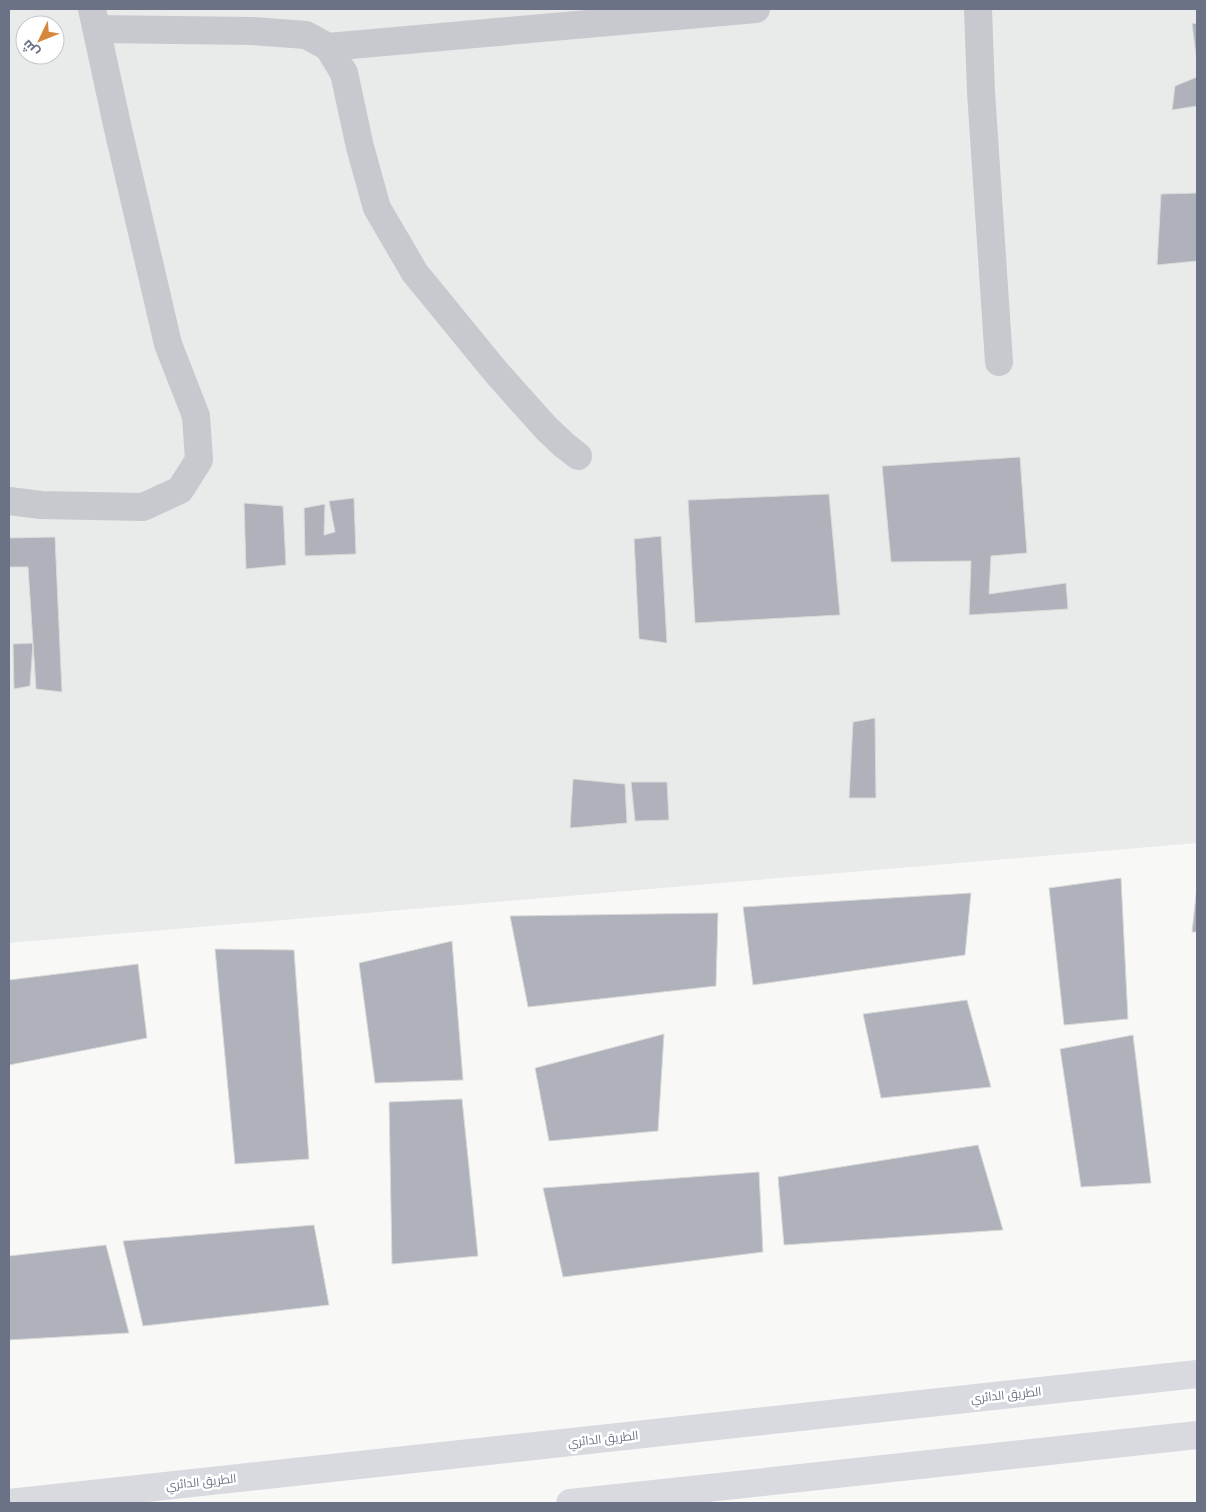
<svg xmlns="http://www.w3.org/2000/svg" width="1206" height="1512" font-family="'Varela Round',Cairo,sans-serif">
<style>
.built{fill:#e9eaea;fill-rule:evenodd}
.building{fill:#afb2ba;stroke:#dadbd9}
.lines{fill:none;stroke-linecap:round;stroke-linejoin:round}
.minor{stroke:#c8c9ce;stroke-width:28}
.highway{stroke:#d8dadf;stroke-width:28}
.labels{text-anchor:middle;stroke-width:5;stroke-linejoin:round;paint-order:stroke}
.street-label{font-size:12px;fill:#6b7285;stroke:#fff}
</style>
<rect width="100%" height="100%" fill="#f8f9f7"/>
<!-- built -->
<path class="built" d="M 9,9 L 1197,9 L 1197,843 L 9,943 ZM 25,25 L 55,25 L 55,55 L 25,55 Z"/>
<!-- building -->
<path class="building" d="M 1192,23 L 1197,24 L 1197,64 Z
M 1197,77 L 1197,106 L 1172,110 L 1175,86 Z
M 1197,193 L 1197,261 L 1157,265 L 1161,194 Z
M 1020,457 L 1027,553 L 991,556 L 989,594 L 1066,583 L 1068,609 L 969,615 L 971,561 L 891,562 L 882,466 Z
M 829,494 L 840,615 L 695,623 L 688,500 Z
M 354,498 L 356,554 L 305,556 L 304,508 L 325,504 L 324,535 L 335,532 L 329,501 Z
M 244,503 L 283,506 L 286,565 L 246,569 Z
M 661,536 L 667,643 L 639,639 L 634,539 Z
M 55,537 L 62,692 L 36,689 L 28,567 L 9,567 L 9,538 Z
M 33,643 L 30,686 L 14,689 L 13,644 Z
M 875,718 L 876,798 L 849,798 L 853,722 Z
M 573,779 L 625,784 L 627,823 L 570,828 Z
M 631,782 L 667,782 L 669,820 L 635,821 Z
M 1121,878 L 1128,1019 L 1064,1025 L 1049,888 Z
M 1197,886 L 1197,932 L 1192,932 Z
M 971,893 L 965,955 L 753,985 L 743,907 Z
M 718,913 L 716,986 L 528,1007 L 510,916 Z
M 452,941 L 463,1080 L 375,1083 L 359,963 Z
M 215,949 L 294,950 L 309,1159 L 235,1164 Z
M 138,964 L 147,1038 L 9,1065 L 9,980 Z
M 967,1000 L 991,1087 L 881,1098 L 863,1014 Z
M 664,1034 L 658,1131 L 549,1141 L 535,1068 Z
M 1133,1035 L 1151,1183 L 1081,1187 L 1060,1049 Z
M 462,1099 L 478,1256 L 392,1264 L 389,1102 Z
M 978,1145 L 1003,1230 L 784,1245 L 778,1177 Z
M 759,1172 L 763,1252 L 563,1277 L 543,1188 Z
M 314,1225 L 329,1305 L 143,1326 L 123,1241 Z
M 106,1245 L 129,1333 L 9,1340 L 9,1256 Z"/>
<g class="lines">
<!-- minor -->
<path class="minor" d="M 978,9 L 981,92 L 999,362
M 97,29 L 252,31 L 306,35 L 328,47 L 344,73 L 360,147 L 377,208 L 415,273 L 496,372 L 546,428 L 564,445 L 578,456
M 328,47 L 756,9
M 9,501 L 41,505 L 143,507 L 180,490 L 199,460 L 196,416 L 168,344 L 118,129 L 92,9"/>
<!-- highway -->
<path class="highway" d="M 9,1503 L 1197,1374
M 570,1503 L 1197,1435"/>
</g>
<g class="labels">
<!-- street labels -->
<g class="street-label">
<text transform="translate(1006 1395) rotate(-6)" y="4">الطريق الدائري</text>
<text transform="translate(603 1439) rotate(-6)" y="4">الطريق الدائري</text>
<text transform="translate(201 1482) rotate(-6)" y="4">الطريق الدائري</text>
</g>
</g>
<!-- border -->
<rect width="1206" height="1512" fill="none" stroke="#6b7285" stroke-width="20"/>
<!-- north arrow -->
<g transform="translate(40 40) rotate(227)"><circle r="24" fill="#ffffff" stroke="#c4c7ce"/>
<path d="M0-4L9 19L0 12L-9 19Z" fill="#d5873b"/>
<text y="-8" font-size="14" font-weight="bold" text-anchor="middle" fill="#6b7285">ش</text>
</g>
</svg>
